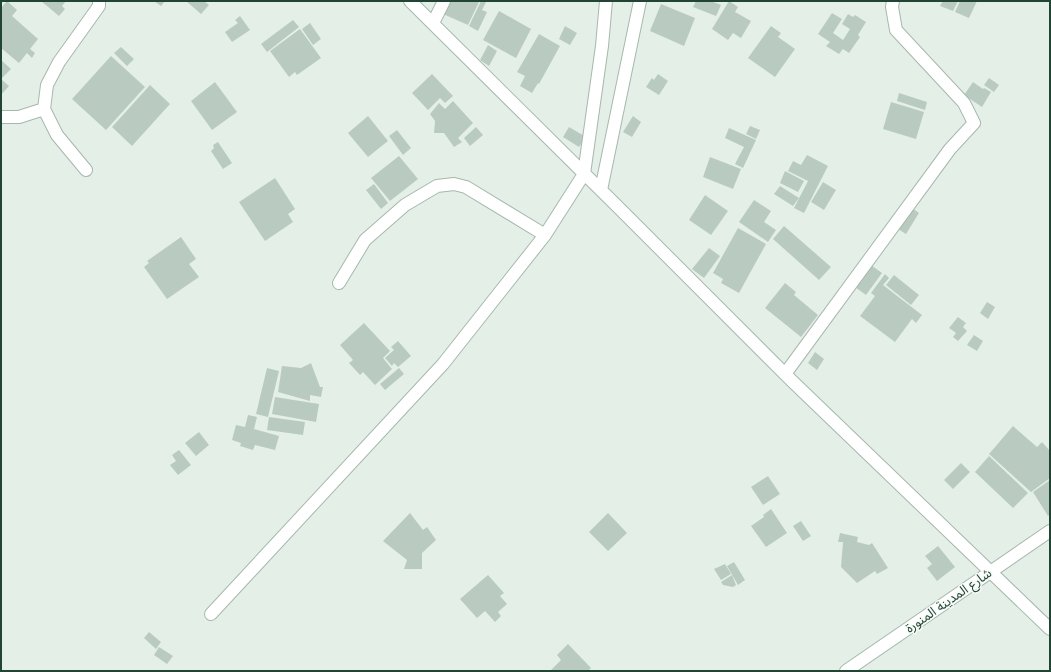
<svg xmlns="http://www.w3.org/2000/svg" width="1051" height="672" font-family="'Space Grotesk','Noto Sans Arabic',sans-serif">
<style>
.building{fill:#b9cbc1}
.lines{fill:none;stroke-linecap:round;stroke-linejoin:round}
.minor-casing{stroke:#a6b8ae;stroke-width:14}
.minor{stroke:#fff;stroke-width:12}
.labels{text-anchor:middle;stroke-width:3;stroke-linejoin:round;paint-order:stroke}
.street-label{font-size:13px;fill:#214434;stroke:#f6fbf7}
</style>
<rect width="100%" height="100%" fill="#e4efe8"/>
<!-- building -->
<path class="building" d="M 7,1 L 17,10 L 12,16 L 38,39 L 30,49 L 35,53 L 32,58 L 27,53 L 19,63 L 1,48 L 1,8 Z
M 41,1 L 66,1 L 62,6 L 65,9 L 59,16 Z
M 154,1 L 165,1 L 161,6 Z
M 186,1 L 204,1 L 209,5 L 201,14 Z
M 449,1 L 479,2 L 468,25 L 443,14 Z
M 481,1 L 486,2 L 482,10 L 487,12 L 478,31 L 469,26 Z
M 696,1 L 711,1 L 721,5 L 716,16 L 693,7 Z
M 729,1 L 738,7 L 735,12 L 751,21 L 741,38 L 733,33 L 728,40 L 712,29 Z
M 943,1 L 958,1 L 953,11 L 940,6 Z
M 960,1 L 977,1 L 969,18 L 955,12 Z
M 661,4 L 695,18 L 684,46 L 650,31 Z
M 499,11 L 531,29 L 516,58 L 483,40 Z
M 832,13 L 842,19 L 833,33 L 843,40 L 850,29 L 842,24 L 848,14 L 853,17 L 855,15 L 866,22 L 858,35 L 860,37 L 849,53 L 843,49 L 839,54 L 826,46 L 830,42 L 818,34 Z
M 240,16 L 250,30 L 232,42 L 225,32 L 238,23 L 235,20 Z
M 293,20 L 299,27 L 267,52 L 261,44 Z
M 310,23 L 321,39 L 313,45 L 302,29 Z
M 565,26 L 577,33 L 570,45 L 559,39 Z
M 771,26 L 781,33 L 778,37 L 795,49 L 775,77 L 748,58 Z
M 300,29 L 321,58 L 297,75 L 295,72 L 289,77 L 270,51 Z
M 539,34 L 560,46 L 539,84 L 538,83 L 532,93 L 520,86 L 525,76 L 517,72 Z
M 488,45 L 497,51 L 489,66 L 480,60 Z
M 121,47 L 134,59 L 127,66 L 114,53 Z
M 111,56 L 145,87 L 106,130 L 72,99 Z
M 1,60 L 11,69 L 1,79 L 9,86 L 1,95 Z
M 432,74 L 453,96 L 445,103 L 440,98 L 428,110 L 412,93 Z
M 658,74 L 668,81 L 659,95 L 646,87 L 652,78 L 654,80 Z
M 989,78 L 999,85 L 994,92 L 984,85 Z
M 215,82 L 237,112 L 212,130 L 191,101 Z
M 973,82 L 983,89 L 984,88 L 991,92 L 982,107 L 964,95 Z
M 150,85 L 170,104 L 132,146 L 112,127 Z
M 899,93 L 927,102 L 925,110 L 897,101 Z
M 453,101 L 473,123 L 458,138 L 462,142 L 454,147 L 444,133 L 434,133 L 435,121 L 430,114 L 439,103 L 445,109 Z
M 891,102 L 924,112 L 916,139 L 883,129 Z
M 368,116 L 388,141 L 368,157 L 348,133 Z
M 633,116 L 641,122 L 632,137 L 623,132 Z
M 750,126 L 760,130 L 756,139 L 746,134 Z
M 476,127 L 483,135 L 470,146 L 464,138 Z
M 569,127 L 586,137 L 579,147 L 563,137 Z
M 729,128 L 756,140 L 743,168 L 735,164 L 744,147 L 725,138 Z
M 397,130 L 411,148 L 403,155 L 389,136 Z
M 218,142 L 232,163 L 223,169 L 211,151 L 214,148 L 213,145 Z
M 807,155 L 828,166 L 804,213 L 794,208 L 808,181 L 788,171 L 793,161 L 801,165 Z
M 399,156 L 418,179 L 390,201 L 371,178 Z
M 710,157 L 741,169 L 733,189 L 703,177 Z
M 785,171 L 804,181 L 798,192 L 780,183 Z
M 275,178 L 295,209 L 288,214 L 293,222 L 265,241 L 239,202 Z
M 823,182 L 836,190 L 824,210 L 811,202 Z
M 374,184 L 388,203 L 381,209 L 366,190 Z
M 780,186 L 799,198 L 793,206 L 774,194 Z
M 705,195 L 728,211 L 711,235 L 689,220 Z
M 754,200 L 771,211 L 764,222 L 776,230 L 768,242 L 739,222 Z
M 912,208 L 919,213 L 906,234 L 898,229 Z
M 784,226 L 831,267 L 819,280 L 773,239 Z
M 738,228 L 766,244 L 739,293 L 721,283 L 723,279 L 713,273 Z
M 181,237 L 196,259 L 189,264 L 199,277 L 167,299 L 144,267 L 149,263 L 147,261 Z
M 709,248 L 720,256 L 704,278 L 692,269 Z
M 871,265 L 882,273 L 866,295 L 855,287 Z
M 885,274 L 889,278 L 883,285 L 922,315 L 916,323 L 912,319 L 895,342 L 860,316 L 875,296 L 871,293 Z
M 894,275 L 919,295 L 911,305 L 886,285 Z
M 785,283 L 796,292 L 794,295 L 818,315 L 801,337 L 765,308 Z
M 987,302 L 995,307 L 988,319 L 980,313 Z
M 958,317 L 966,323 L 963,327 L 967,331 L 958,341 L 953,337 L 956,333 L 949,328 Z
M 364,323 L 390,351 L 383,358 L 392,369 L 375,385 L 363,372 L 360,375 L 349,363 L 353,360 L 340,345 Z
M 974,335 L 983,341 L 977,351 L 967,345 Z
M 398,341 L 411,356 L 398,367 L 394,363 L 392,366 L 385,358 L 394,350 L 391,347 Z
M 815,352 L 824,359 L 817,370 L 808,363 Z
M 311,363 L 320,387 L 323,387 L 321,397 L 310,395 L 310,401 L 278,392 L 282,366 L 301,368 Z
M 267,368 L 279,371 L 268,417 L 256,414 Z
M 399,368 L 404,374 L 385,390 L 380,384 Z
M 275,397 L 319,404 L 316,422 L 272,414 Z
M 248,415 L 257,417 L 254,429 L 279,436 L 275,450 L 255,445 L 253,450 L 240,446 L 241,443 L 232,440 L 236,425 L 245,427 Z
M 269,417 L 305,422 L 303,435 L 267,430 Z
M 1013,426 L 1037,447 L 1042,442 L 1050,451 L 1049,460 L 1050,461 L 1050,478 L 1031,492 L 989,454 Z
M 199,432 L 209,445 L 196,456 L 185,443 Z
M 179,450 L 191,465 L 178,475 L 170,465 L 176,461 L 172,455 Z
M 989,456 L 1028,493 L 1013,508 L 975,472 Z
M 961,463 L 970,472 L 953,489 L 944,480 Z
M 768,476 L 780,494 L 763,505 L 751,487 Z
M 1050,480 L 1050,514 L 1048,516 L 1033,492 Z
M 771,509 L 787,533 L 766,547 L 751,526 L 764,517 L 763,515 Z
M 410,513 L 423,530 L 427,527 L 436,540 L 422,553 L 422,569 L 404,569 L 407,560 L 383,541 Z
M 608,513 L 627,533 L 608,551 L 589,532 Z
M 801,521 L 811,536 L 803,541 L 793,526 Z
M 840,533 L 858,537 L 857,542 L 869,545 L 872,543 L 888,568 L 877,574 L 875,571 L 857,583 L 841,567 L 843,542 L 838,542 Z
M 938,546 L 955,567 L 937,581 L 927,568 L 932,564 L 925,556 Z
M 734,562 L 745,580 L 738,585 L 727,566 Z
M 725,564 L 731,574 L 721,580 L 714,569 Z
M 488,575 L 504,593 L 500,596 L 507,604 L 498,612 L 501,616 L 495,622 L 485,611 L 477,618 L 460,599 Z
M 732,575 L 736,585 L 733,587 L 723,585 L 721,582 Z
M 149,632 L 161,642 L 156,649 L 144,638 Z
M 568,644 L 591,668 L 588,671 L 550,671 L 561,660 L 557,655 Z
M 159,647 L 173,656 L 167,664 L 154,655 Z"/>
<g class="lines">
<!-- minor casing -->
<g class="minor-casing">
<path id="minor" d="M 410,1 L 620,209 L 792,381 L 1050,629
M 433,23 L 444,1
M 1,117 L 19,117 L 44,109
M 86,170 L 57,135 L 44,109 L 47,85 L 59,62 L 99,6 L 99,1
M 601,190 L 640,1
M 339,283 L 365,240 L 405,205 L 437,186 L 454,184 L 466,187 L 545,235
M 785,374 L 950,149 L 974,123 L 964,103 L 896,30 L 892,7 L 893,1
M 211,614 L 443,364 L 545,235 L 584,174 L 602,46 L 606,1
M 846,671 L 1050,531"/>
</g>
<!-- minor -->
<use href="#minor" class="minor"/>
</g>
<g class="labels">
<!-- street labels -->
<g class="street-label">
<text transform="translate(948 600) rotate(-35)" y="5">شارع المدينة المنورة</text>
</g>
</g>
<!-- border -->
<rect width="1051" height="672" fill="none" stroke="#214434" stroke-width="4"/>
</svg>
